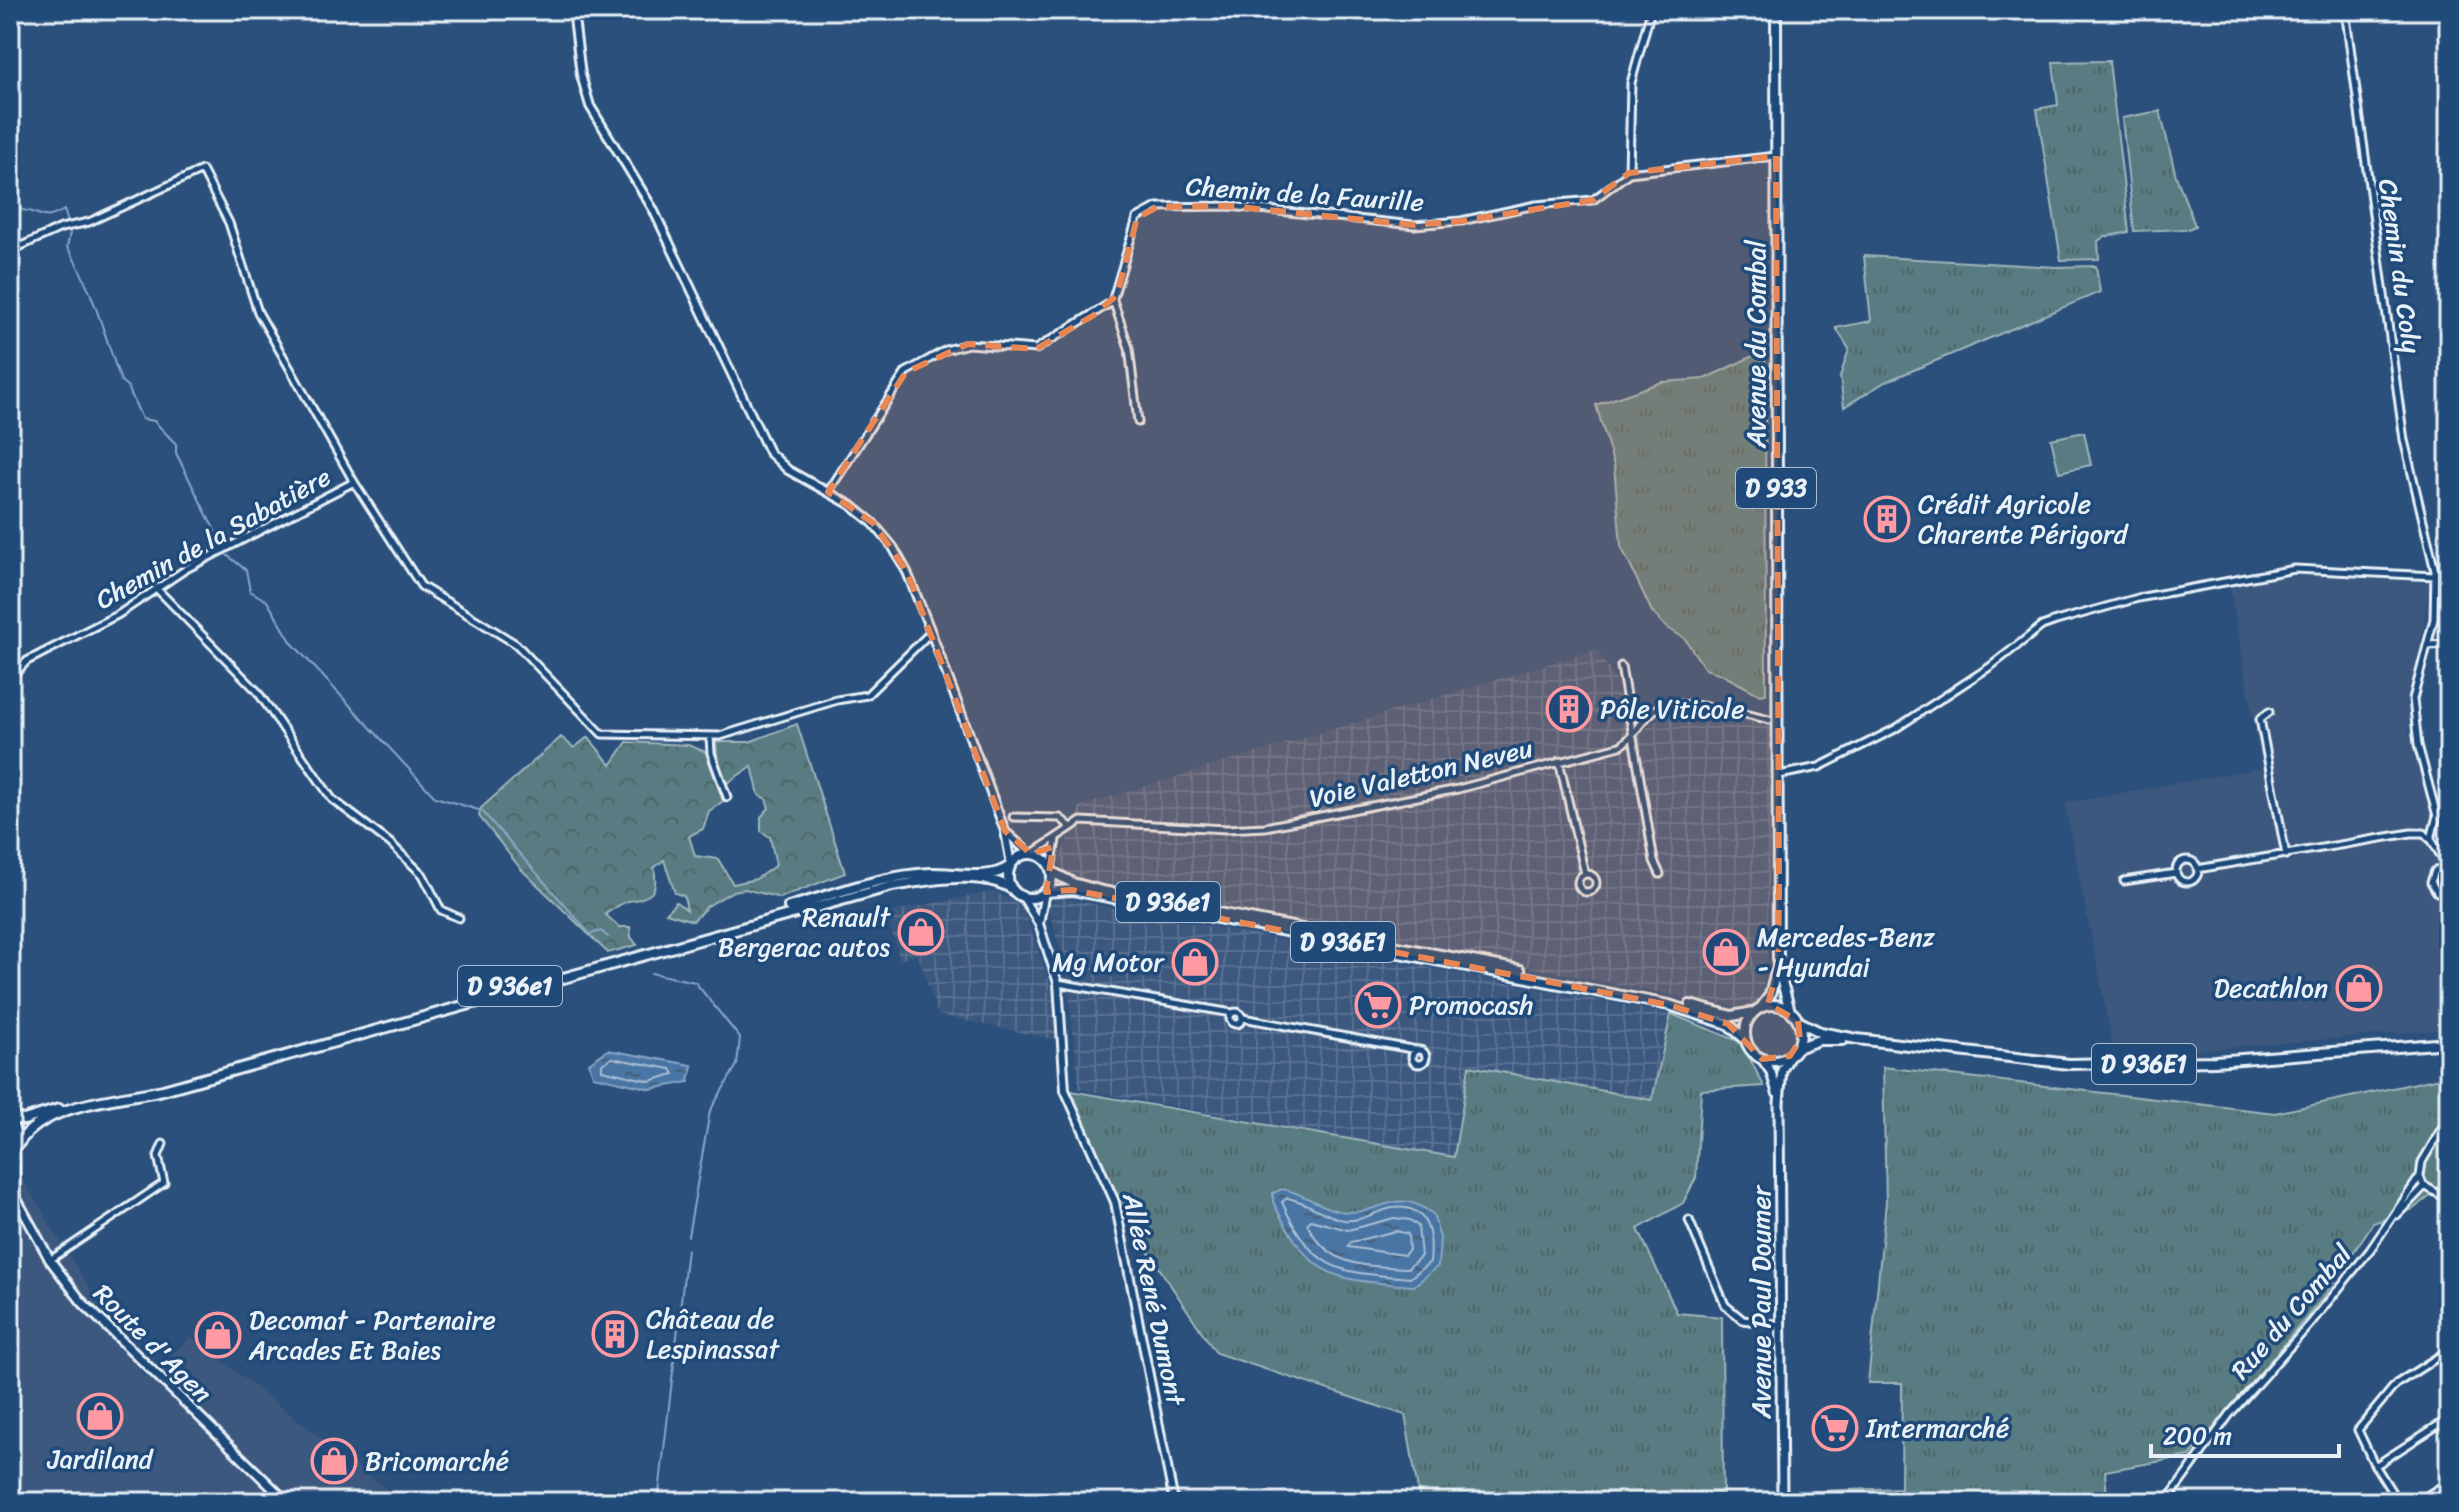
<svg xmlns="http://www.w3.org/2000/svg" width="2459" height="1512" font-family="Sriracha,sans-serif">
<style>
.built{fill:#3c587e}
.industrial{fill:url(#industrial-grid)}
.grass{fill:url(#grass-tufts);stroke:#a0b6bc;stroke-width:2}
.forest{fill:url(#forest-crowns);stroke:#a0b6bc;stroke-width:2}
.garden{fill:#587c81;stroke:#a0b6bc;stroke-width:2}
.water{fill:url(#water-ripples);stroke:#89a7c6;stroke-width:2}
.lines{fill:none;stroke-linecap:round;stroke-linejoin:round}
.shore{stroke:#a9bfd6;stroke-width:2}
.stream{stroke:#89a7c6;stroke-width:2}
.minor-casing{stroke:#e8f1f8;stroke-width:11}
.tertiary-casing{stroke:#e8f1f8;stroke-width:12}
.secondary-casing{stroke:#e8f1f8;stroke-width:13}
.primary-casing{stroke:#e8f1f8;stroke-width:14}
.minor{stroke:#1f4a7a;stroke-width:5}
.tertiary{stroke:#1f4a7a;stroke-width:6}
.secondary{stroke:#1f4a7a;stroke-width:7}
.primary{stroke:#1f4a7a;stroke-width:8}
.marked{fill:#e88753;fill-opacity:0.2;stroke:#e88753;stroke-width:6;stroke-dasharray:16 10;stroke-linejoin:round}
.labels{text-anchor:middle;stroke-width:7;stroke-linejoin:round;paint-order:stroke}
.shield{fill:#1f4a7a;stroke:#acbfd2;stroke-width:2}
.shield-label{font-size:24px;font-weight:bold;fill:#e8f1f8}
.street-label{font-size:26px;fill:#e8f1f8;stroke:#1f4a7a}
.poi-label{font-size:26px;fill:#e8f1f8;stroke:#1f4a7a;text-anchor:start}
</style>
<defs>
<pattern id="industrial-grid" width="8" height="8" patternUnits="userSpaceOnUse" patternTransform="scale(2)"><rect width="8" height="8" fill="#3c587e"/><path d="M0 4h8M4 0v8" fill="none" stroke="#587091"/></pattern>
<pattern id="grass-tufts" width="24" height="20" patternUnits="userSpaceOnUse" patternTransform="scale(2)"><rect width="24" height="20" fill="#587c81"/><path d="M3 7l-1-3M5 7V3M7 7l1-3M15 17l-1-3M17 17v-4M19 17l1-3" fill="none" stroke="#506568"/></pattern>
<pattern id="forest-crowns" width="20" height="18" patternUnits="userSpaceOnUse" patternTransform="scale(2)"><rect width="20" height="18" fill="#587c81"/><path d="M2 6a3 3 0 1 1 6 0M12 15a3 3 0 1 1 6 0" fill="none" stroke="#506568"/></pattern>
<pattern id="water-ripples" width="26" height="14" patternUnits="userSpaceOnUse" patternTransform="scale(2)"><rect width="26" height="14" fill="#4a75a4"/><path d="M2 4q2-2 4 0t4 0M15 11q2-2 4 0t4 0" fill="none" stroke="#485e77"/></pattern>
</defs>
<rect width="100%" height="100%" fill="#2c507c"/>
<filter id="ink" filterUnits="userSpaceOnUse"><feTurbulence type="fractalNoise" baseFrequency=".0125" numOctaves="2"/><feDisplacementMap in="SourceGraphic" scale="16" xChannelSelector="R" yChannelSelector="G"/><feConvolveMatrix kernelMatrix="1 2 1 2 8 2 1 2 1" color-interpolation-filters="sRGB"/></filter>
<g filter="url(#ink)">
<!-- built -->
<path class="built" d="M 2308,575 L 2430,582 L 2408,727 L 2431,819 L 2449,938 L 2449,1029 L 2115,1057 L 2065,803 L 2262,768 L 2229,583 Z
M 10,1159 L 145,1378 L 191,1337 L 403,1502 L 10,1502 Z"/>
<!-- industrial -->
<path class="industrial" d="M 1597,649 L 1645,730 L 1658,719 L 1676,714 L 1773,718 L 1767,966 L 1761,998 L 1744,1009 L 1065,876 L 1059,861 L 1080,806 Z
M 995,891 L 1023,908 L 1059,1009 L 1057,1040 L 938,1015 L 918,955 L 900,960 L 886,913 Z
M 1057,897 L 1671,1014 L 1652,1100 L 1469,1066 L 1454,1157 L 1079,1089 L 1067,974 L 1048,907 Z"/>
<!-- grass -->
<path class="grass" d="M 2109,61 L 2129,232 L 2104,237 L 2098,241 L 2099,259 L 2061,260 L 2037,109 L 2058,105 L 2053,62 Z
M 2160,111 L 2176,176 L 2195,226 L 2188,229 L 2134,231 L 2122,118 Z
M 1864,256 L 2056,267 L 2096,266 L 2100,292 L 1885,382 L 1844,407 L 1840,377 L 1849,349 L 1836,328 L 1871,321 Z
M 1755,355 L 1765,357 L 1766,694 L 1760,695 L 1721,674 L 1705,669 L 1685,639 L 1665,626 L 1652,612 L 1621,546 L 1614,466 L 1596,405 L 1662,382 L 1704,379 Z
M 1671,1014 L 1741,1042 L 1764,1086 L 1701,1090 L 1696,1178 L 1683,1203 L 1638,1229 L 1677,1313 L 1722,1317 L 1723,1502 L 1420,1502 L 1405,1415 L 1216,1353 L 1115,1202 L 1065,1090 L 1454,1157 L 1469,1066 L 1652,1100 Z
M 1883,1067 L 2275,1113 L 2449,1076 L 2449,1182 L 2413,1209 L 2373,1223 L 2323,1298 L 2190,1456 L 2105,1471 L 2107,1498 L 2095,1502 L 1794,1502 L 1794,1492 L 1901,1488 L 1902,1383 L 1868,1383 L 1886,1202 Z"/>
<!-- forest -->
<path class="forest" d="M 797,724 L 845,873 L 780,898 L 745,889 L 733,891 L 706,907 L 693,921 L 666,913 L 676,902 L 687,910 L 684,896 L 675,893 L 664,860 L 654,868 C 659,894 650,898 628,901 C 621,903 612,910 605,914 L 619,927 L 630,927 L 631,937 L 637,945 L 608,953 L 521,869 L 479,816 L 481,808 L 561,737 L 574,748 L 588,737 L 611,765 L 627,742 L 688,745 L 706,752 L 723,801 L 709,811 L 703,829 L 689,836 L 695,856 L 718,859 L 733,884 L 756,879 L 776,865 L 770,837 L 761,831 L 761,817 L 769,808 L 766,799 L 759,795 L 752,766 L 726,784 L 717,755 L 716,742 L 749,742 Z"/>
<!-- garden -->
<path class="garden" d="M 2084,432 L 2091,465 L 2059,472 L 2051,439 Z"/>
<!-- water -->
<path class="water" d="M 608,1050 L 692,1065 L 689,1082 L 651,1089 L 593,1076 L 589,1063 Z
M 1282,1189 C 1306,1193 1325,1212 1349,1212 C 1386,1212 1395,1187 1433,1214 L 1440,1238 L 1438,1266 L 1414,1286 C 1330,1279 1313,1281 1273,1202 L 1273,1193 Z"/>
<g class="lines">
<!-- shore -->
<path class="shore" d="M 612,1058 L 671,1069 L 674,1074 L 650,1081 L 602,1070 L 602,1064 Z
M 1287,1198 C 1307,1201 1323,1216 1344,1220 C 1362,1222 1376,1211 1392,1208 C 1428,1203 1433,1234 1430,1262 L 1410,1278 C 1339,1272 1314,1274 1282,1202 Z
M 1394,1218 L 1410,1220 L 1418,1226 L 1421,1256 L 1408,1268 C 1363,1266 1329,1267 1307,1224 L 1311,1220 L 1348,1230 Z
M 1396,1231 L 1408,1234 L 1409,1250 L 1404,1255 L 1348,1247 L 1351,1242 Z"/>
<!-- stream -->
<path class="stream" d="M 10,195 L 22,210 C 43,211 40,224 64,210 L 68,222
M 70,233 L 67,247 C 92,286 105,337 121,381 L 128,387 L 142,419 L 154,421 L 176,444 L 176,453 L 222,545
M 227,555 L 246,570 L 250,591 L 267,601 L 292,643 L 435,797 L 482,811 L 590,934 L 601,931 L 608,937
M 651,973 L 695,982 L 740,1038 L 737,1065 L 710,1111 L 688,1236
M 658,1502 L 687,1249"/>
<!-- minor casing -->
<g class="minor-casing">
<path id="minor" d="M 2345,10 L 2404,440 L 2435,571 L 2434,619 L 2413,699 L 2418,745 L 2437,816 L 2431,839 L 2448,868
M 1629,173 L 1631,83 L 1651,10
M 10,251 L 61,228 L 89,222 L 202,170 L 229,223 L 258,312 L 354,482
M 1113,300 L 1129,348 L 1138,422
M 828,492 L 906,372 L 946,350 L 968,344 L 1036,349 L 1112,302 L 1137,218 L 1157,207 L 1229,206 L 1414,225 L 1461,221 L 1536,205 L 1593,200 L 1629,173 L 1776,156
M 156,588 L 257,691 L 332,799 L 390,843 L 423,875 L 441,910 L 459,918
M 2428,645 L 2449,644
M 1621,666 L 1654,861 L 1660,874
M 10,679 L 27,661 L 119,614 L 186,569 L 354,482 L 421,586 L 516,644 L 602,734 L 720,736 L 837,700 L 867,695 L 931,632
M 2269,712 L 2260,719 L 2286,855
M 710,736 L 711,753 L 727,797
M 1559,761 L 1585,874
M 1779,775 L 1819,767 L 1895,729 L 1991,666 L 2042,626 L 2056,621 L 2138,598 L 2295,569 L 2435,576
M 1013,817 L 1060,818 L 1070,826
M 1031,854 L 1081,821 L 1226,829 L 1265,827 L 1458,789 L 1620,746 C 1636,736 1642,716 1659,707 C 1678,698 1748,714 1769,720
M2176 871a11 11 0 1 1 22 0a11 11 0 1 1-22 0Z
M 2448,868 L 2435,871 L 2431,882 L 2437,892 L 2449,894
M 1051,869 L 1056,840
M 2197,869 L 2411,833 L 2424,833 L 2430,839
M1578 883a9 9 0 1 1 18 0a9 9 0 1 1-18 0Z
M 2124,881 L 2176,873
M 1058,983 L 1232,1013
M1230 1018a6 6 0 1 1 12 0a6 6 0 1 1-12 0Z
M 1243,1018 L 1417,1050
M1412 1057a7 7 0 1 1 14 0a7 7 0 1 1-14 0Z
M 2420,1177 L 2423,1185 L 2449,1200
M 2397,1215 L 2424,1187
M 1689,1220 L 1725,1305 L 1743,1320 L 1781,1325
M 50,1260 L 164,1183 L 158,1156 L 163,1144
M 2375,1466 L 2449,1418
M 265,1502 L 274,1489
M 2166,1502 L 2230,1414 L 2310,1324 L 2370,1250 L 2420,1176 L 2422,1162 L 2449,1116
M 2398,1502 L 2373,1462 L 2358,1430 L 2396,1384 L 2449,1350
M 2417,1502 L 2449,1482"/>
</g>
<!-- tertiary casing -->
<g class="tertiary-casing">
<path id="tertiary" d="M 573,10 L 581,75 L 590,106 L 653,209 L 769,452 L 788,470 L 851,505 L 873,523 L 893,547 L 907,572 L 931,632 L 1005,831 L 1011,865
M 1008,834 L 1030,854
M 1022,896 L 1039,924 L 1058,983 L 1065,1090 L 1115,1202 L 1174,1502
M 1039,924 L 1045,892"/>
</g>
<!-- secondary casing -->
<g class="secondary-casing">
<path id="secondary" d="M 1762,1059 L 1771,1072 L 1777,1093
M 14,1156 L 15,1191
M 10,1187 L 50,1260 L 82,1302 L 287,1502
M 1782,1502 L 1779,1103 L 1782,1070 L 1790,1056"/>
</g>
<!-- primary casing -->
<g class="primary-casing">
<path id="primary" d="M 1776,10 L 1778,967 L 1790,1011
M1008 876a22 22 0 1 1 44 0a22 22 0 1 1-44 0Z
M 1052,872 L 1073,883 L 1102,891 L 1520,970
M 1046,892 L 1072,890 L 1669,1005 L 1728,1024 L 1745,1039
M 789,907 C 835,894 883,875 930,873 C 955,872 989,882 1010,866
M 1690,1005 L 1732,1016 L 1754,1012
M1745 1033a28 28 0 1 1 56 0a28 28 0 1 1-56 0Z
M 1762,1006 L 1770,995 L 1776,972
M 1798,1021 L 1820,1032 L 1857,1039 L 2069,1064 L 2215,1061 L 2449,1043
M 1797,1048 L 1819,1040 L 1842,1040
M 10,1118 L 24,1120 L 59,1109
M 10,1121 L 18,1137 L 10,1160
M 18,1144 C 46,1102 117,1100 163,1090 L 892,886 C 927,881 980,869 1012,889"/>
</g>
<!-- minor -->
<use href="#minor" class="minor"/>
<!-- tertiary -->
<use href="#tertiary" class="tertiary"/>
<!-- secondary -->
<use href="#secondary" class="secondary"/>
<!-- primary -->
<use href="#primary" class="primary"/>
</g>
</g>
<!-- marked area -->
<path class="marked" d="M 1776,156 L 1779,891 L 1778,967 L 1768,1004 L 1798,1021 L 1800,1040 L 1790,1056 L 1762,1059 L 1728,1024 L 1669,1005 L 1072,890 L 1046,892 L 1053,847 L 1031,854 L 1005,831 L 907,572 L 873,523 L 828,492 L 906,372 L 968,344 L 1036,349 L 1094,315 L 1117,295 L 1137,218 L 1157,207 L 1229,206 L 1414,225 L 1461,221 L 1593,200 L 1629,173 Z"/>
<!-- icons -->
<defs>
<g id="building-ring" transform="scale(2.3)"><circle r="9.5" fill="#1f4a7a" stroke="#ff9aa2" stroke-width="1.5"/><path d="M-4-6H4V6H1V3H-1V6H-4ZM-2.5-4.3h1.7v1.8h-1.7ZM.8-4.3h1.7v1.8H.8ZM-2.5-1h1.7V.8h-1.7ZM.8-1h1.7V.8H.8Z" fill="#ff9aa2"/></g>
<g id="shop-ring" transform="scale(2.3)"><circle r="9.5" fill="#1f4a7a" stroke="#ff9aa2" stroke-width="1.5"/><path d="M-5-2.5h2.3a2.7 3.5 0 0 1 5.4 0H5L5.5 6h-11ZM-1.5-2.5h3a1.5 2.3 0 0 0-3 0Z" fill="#ff9aa2"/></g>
<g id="supermarket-ring" transform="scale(2.3)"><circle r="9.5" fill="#1f4a7a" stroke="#ff9aa2" stroke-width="1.5"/><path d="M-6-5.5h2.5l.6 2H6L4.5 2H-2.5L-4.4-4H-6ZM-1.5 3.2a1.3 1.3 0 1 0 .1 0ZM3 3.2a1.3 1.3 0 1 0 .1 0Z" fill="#ff9aa2"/></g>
</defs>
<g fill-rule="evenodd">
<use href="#building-ring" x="1887" y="519"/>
<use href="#building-ring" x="1569" y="709"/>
<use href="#shop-ring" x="921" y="932"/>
<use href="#shop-ring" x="1726" y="952"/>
<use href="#shop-ring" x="1195" y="962"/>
<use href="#shop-ring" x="2359" y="988"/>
<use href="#supermarket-ring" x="1378" y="1005"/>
<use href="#building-ring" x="615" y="1334"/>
<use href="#shop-ring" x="218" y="1335"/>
<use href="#shop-ring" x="100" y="1416"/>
<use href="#supermarket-ring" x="1835" y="1428"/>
<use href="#shop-ring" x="334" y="1461"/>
</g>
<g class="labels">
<!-- shield labels -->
<g class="shield">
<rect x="1736" y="468" width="80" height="40" rx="6"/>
<rect x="1116" y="882" width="104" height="40" rx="6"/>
<rect x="1291" y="922" width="104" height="40" rx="6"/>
<rect x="458" y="966" width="104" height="40" rx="6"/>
<rect x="2092" y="1044" width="104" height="40" rx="6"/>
</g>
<g class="shield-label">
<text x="1776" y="496">D 933</text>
<text x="1168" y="910">D 936e1</text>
<text x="1343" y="950">D 936E1</text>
<text x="510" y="994">D 936e1</text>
<text x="2144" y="1072">D 936E1</text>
</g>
<!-- street labels -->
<g class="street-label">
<text transform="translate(1305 194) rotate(4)" y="9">Chemin de la Faurille</text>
<text transform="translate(2400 266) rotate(82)" y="9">Chemin du Coly</text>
<text transform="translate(1756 344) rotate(-90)" y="9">Avenue du Combal</text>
<text transform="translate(213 538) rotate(-29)" y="9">Chemin de la Sabatière</text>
<text transform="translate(1421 773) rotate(-13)" y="9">Voie Valetton Neveu</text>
<text transform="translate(1154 1299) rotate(78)" y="9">Allée René Dumont</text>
<text transform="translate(1761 1302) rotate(-90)" y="9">Avenue Paul Doumer</text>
<text transform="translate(2291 1312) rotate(-49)" y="9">Rue du Combal</text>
<text transform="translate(153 1343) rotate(45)" y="9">Route d'Agen</text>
</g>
<!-- poi labels -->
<g class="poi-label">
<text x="1918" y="513">Crédit Agricole<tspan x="1918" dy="30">Charente Périgord</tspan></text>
<text x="1600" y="718">Pôle Viticole</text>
<text x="890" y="926" text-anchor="end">Renault<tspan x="890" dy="30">Bergerac autos</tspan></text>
<text x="1757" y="946">Mercedes-Benz<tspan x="1757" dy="30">- Hyundai</tspan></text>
<text x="1164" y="971" text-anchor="end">Mg Motor</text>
<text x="2328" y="997" text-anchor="end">Decathlon</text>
<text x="1409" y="1014">Promocash</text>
<text x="646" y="1328">Château de<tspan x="646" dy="30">Lespinassat</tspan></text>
<text x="249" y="1329">Decomat - Partenaire<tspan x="249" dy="30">Arcades Et Baies</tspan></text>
<text x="1866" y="1437">Intermarché</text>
<text x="100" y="1468" text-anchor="middle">Jardiland</text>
<text x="365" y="1470">Bricomarché</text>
</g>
</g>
<!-- margin -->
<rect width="2459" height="1512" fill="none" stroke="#1f4a7a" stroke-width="40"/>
<rect x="20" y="20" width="2419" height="1472" fill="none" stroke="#e8f1f8" stroke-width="3" filter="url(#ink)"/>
<!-- scale -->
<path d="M2151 1444v12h188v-12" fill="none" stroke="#e8f1f8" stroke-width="4"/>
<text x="2163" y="1444" font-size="24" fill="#e8f1f8" stroke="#1f4a7a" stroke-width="6" paint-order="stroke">200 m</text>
</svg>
